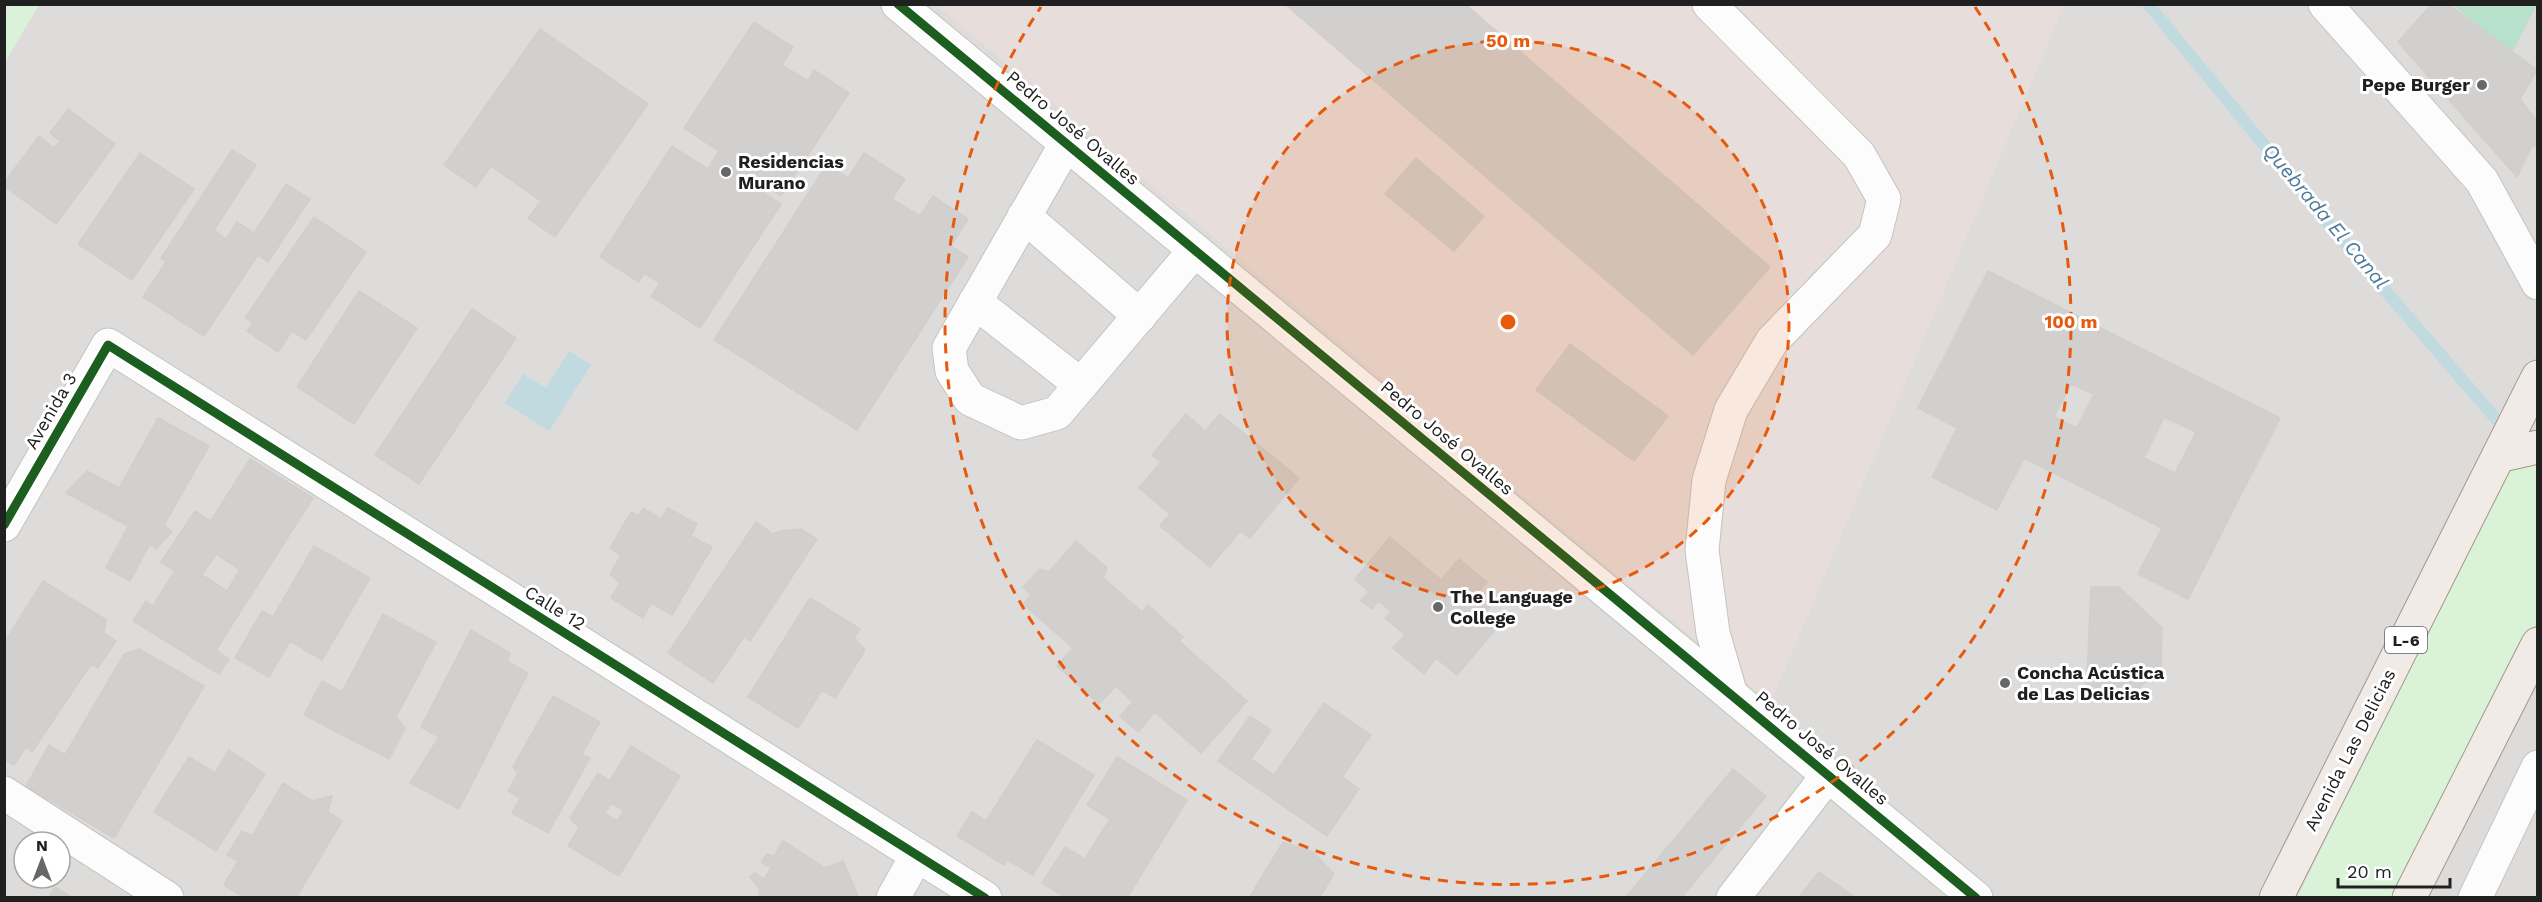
<svg xmlns="http://www.w3.org/2000/svg" width="2542" height="902" font-family="'Work Sans',sans-serif">
<style>
.residential{fill:#dddcdb;fill-rule:evenodd}
.military{fill:#e7ddda}
.park{fill:#daf2d8}
.pitch{fill:#b8e1cc}
.water{fill:#c0dadf}
.lines{fill:none;stroke-linecap:round;stroke-linejoin:round}
.stream{stroke:#c0dadf;stroke-width:12}
.building{fill:#d2d0ce;stroke:#d1cecb;stroke-width:1.5;fill-rule:evenodd}
.minor-casing{stroke:#c4c3c2;stroke-width:35}
.major-casing{stroke:#a39788;stroke-width:35}
.minor{stroke:#fcfcfc;stroke-width:33}
.major{stroke:#f1ebe7;stroke-width:33}
.cycleway-casing{stroke:#fff;stroke-width:13}
.cycleway{stroke:#1b5e20;stroke-width:9}
.ring{fill:none;stroke:#e8590c;stroke-width:3;stroke-dasharray:10 8}
.poi-dot{fill:#686767;stroke:#fff;stroke-width:2}
.labels{text-anchor:middle;stroke-width:6;stroke-linejoin:round;paint-order:stroke}
.shield{fill:#fff;stroke:#636363;stroke-width:1.5}
.shield-label{font-size:16px;font-weight:bold;fill:#202020}
.poi-label{font-size:18px;font-weight:bold;fill:#202020;stroke:#fff;text-anchor:start}
.street-label{font-size:18px;fill:#202020;stroke:#fff}
.water-label{font-size:20px;font-style:italic;fill:#4d7a9a;stroke:#fff}
.centre{fill:#e8590c;stroke:#fff;stroke-width:3}
.ring-label{font-size:18px;text-anchor:middle;font-weight:bold;fill:#e8590c;stroke:#fff;stroke-width:6;stroke-linejoin:round;paint-order:stroke}
</style>
<rect width="100%" height="100%" fill="#eeecea"/>
<!-- residential -->
<path class="residential" d="M 5,5 L 2537,5 L 2537,897 L 5,898 ZM 24,842 L 60,842 L 60,878 L 24,878 Z"/>
<!-- military -->
<path class="military" d="M 936,5 L 2064,5 L 1771,703 Z"/>
<!-- park -->
<path class="park" d="M 5,4 L 39,5 L 5,62 L 4,5 Z
M 2537,461 L 2537,621 L 2395,897 L 2297,898 L 2507,472 Z"/>
<!-- pitch -->
<path class="pitch" d="M 2537,4 L 2512,53 L 2453,5 Z"/>
<!-- water -->
<path class="water" d="M 569,351 L 591,365 L 549,431 L 505,403 L 523,374 L 546,388 Z"/>
<g class="lines">
<!-- stream -->
<path class="stream" d="M 2148,4 L 2363,265 L 2504,428"/>
</g>
<!-- building -->
<path class="building" d="M 1285,4 L 1465,4 L 1770,267 L 1693,355 Z
M 2432,4 L 2448,4 L 2537,70 L 2520,99 L 2538,123 L 2538,147 L 2532,146 L 2517,177 L 2398,42 Z
M 754,22 L 793,47 L 782,65 L 808,81 L 814,70 L 849,93 L 781,196 L 751,176 L 746,182 L 781,204 L 700,328 L 651,296 L 660,283 L 644,273 L 639,282 L 600,257 L 672,146 L 708,169 L 719,151 L 684,128 Z
M 540,29 L 648,104 L 555,237 L 528,218 L 541,201 L 491,166 L 476,187 L 444,165 Z
M 68,109 L 115,144 L 56,224 L 4,186 L 4,183 L 39,136 L 54,148 L 60,141 L 50,133 Z
M 232,150 L 256,165 L 214,230 L 226,239 L 237,222 L 254,233 L 286,184 L 310,199 L 268,262 L 258,255 L 204,336 L 143,297 L 166,262 L 161,258 Z
M 140,153 L 194,189 L 132,280 L 78,244 Z
M 864,153 L 905,179 L 892,199 L 920,216 L 933,196 L 968,219 L 951,246 L 968,257 L 857,430 L 714,340 L 827,164 L 848,178 Z
M 1416,158 L 1484,216 L 1454,251 L 1385,194 Z
M 314,217 L 366,252 L 306,340 L 292,331 L 278,352 L 247,331 L 253,323 L 245,318 Z
M 1988,271 L 2280,418 L 2188,599 L 2138,574 L 2162,528 L 2024,458 L 1997,510 L 1932,477 L 1957,428 L 1918,408 ZM 2071,384 L 2094,394 L 2077,428 L 2054,417 ZM 2164,417 L 2196,432 L 2175,473 L 2144,458 Z
M 359,291 L 417,328 L 354,424 L 297,387 Z
M 472,309 L 516,338 L 419,484 L 375,455 Z
M 1570,344 L 1668,416 L 1634,461 L 1536,390 Z
M 1186,414 L 1205,431 L 1220,414 L 1299,478 L 1250,538 L 1240,531 L 1210,567 L 1160,526 L 1170,514 L 1139,488 L 1161,462 L 1152,455 Z
M 158,418 L 209,446 L 164,525 L 172,532 L 156,549 L 150,544 L 130,581 L 106,568 L 128,526 L 66,493 L 87,471 L 119,488 Z
M 250,459 L 313,498 L 216,650 L 229,659 L 219,674 L 133,621 L 146,601 L 153,606 L 175,571 L 161,562 L 195,511 L 211,521 ZM 216,554 L 240,570 L 227,591 L 202,575 Z
M 643,508 L 661,519 L 668,508 L 697,524 L 691,536 L 712,547 L 672,615 L 651,603 L 643,618 L 611,598 L 620,583 L 610,574 L 621,555 L 610,548 L 631,512 L 639,516 Z
M 756,522 L 773,534 L 780,531 L 801,529 L 817,539 L 750,641 L 744,637 L 713,683 L 668,653 Z
M 1390,537 L 1441,580 L 1459,559 L 1487,582 L 1477,593 L 1491,605 L 1482,617 L 1496,629 L 1457,675 L 1436,658 L 1424,674 L 1393,648 L 1405,635 L 1385,618 L 1391,612 L 1379,601 L 1372,609 L 1361,601 L 1369,592 L 1355,579 Z
M 1076,541 L 1107,568 L 1103,578 L 1142,612 L 1148,605 L 1183,637 L 1179,641 L 1247,701 L 1201,753 L 1155,712 L 1138,732 L 1120,716 L 1133,702 L 1116,686 L 1099,704 L 1057,666 L 1073,648 L 1023,604 L 1031,595 L 1023,587 L 1040,569 L 1049,572 Z
M 314,546 L 370,578 L 322,660 L 290,641 L 269,677 L 235,658 L 262,611 L 273,617 Z
M 43,581 L 106,620 L 104,633 L 116,641 L 98,668 L 91,664 L 32,752 L 26,747 L 14,765 L 4,759 L 4,643 Z
M 2091,587 L 2119,587 L 2162,628 L 2161,667 L 2125,701 L 2086,699 Z
M 810,598 L 860,629 L 854,638 L 865,650 L 835,698 L 822,690 L 798,728 L 748,697 Z
M 383,614 L 436,642 L 396,717 L 405,728 L 389,759 L 304,715 L 322,681 L 342,692 Z
M 471,630 L 510,653 L 507,661 L 528,673 L 459,809 L 410,783 L 439,737 L 421,727 Z
M 139,649 L 204,686 L 114,838 L 26,786 L 49,745 L 65,755 L 124,654 Z
M 553,696 L 600,722 L 582,754 L 590,758 L 548,833 L 512,813 L 520,798 L 508,791 L 518,773 L 513,767 Z
M 1324,703 L 1371,735 L 1342,777 L 1359,789 L 1327,836 L 1218,761 L 1250,716 L 1271,730 L 1251,759 L 1274,775 Z
M 1037,740 L 1094,775 L 1033,875 L 1007,860 L 1004,865 L 957,836 L 972,812 L 986,821 Z
M 631,746 L 680,776 L 619,876 L 568,846 L 579,828 L 570,818 L 598,773 L 610,781 ZM 611,803 L 624,811 L 617,821 L 605,813 Z
M 229,750 L 265,774 L 216,851 L 154,812 L 189,757 L 215,773 Z
M 1117,757 L 1187,800 L 1127,898 L 1066,898 L 1042,883 L 1065,847 L 1085,859 L 1110,819 L 1087,805 Z
M 1733,769 L 1766,796 L 1681,898 L 1625,898 Z
M 283,783 L 312,801 L 332,796 L 328,812 L 342,821 L 296,898 L 245,898 L 224,885 L 238,861 L 227,855 L 242,831 L 252,836 Z
M 783,841 L 825,868 L 843,861 L 859,898 L 760,898 L 759,888 L 750,877 L 755,873 L 764,879 L 771,868 L 761,862 L 767,854 L 774,856 Z
M 1283,842 L 1313,852 L 1334,874 L 1319,898 L 1249,898 Z
M 1819,872 L 1856,898 L 1798,898 Z
M 55,887 L 73,898 L 49,898 Z"/>
<g class="lines">
<!-- minor casing -->
<g class="minor-casing">
<path id="minor" d="M 898,4 L 1976,898
M 1709,4 L 1859,155 L 1884,199 L 1875,235 L 1772,341 L 1731,410 L 1709,480 L 1702,550 L 1713,633 L 1731,695
M 2325,4 L 2482,181 L 2538,283
M 1066,144 L 949,348 L 952,371 L 970,399 L 1021,423 L 1057,413 L 1195,250
M 1024,216 L 1140,316
M 975,302 L 1081,385
M 4,525 L 108,345 L 985,898
M 4,793 L 167,898
M 893,898 L 917,855
M 1733,898 L 1828,775
M 2475,898 L 2538,767"/>
</g>
<!-- major casing -->
<g class="major-casing">
<path id="major" d="M 2498,456 L 2538,447
M 2276,898 L 2538,377
M 2409,898 L 2538,644"/>
</g>
<!-- minor -->
<use href="#minor" class="minor"/>
<!-- major -->
<use href="#major" class="major"/>
<!-- cycleway casing -->
<g class="cycleway-casing">
<path id="cycleway" d="M 898,4 L 1976,898
M 4,525 L 108,345 L 985,898"/>
</g>
<!-- cycleway -->
<use href="#cycleway" class="cycleway"/>
</g>
<!-- distance rings -->
<circle cx="1508" cy="322" r="281" fill="#e8590c" fill-opacity=".12"/>
<g class="ring">
<circle cx="1508" cy="322" r="281"/>
<path d="M1975 7A563 563 0 1 1 1041 7"/>
</g>
<!-- markers -->
<g class="poi-dot">
<circle cx="2482" cy="85" r="6"/>
<circle cx="726" cy="172" r="6"/>
<circle cx="1438" cy="607" r="6"/>
<circle cx="2005" cy="683" r="6"/>
</g>
<g class="labels">
<!-- shield labels -->
<rect class="shield" x="2385" y="627" width="42" height="26" rx="4.5"/>
<g class="shield-label">
<text x="2406" y="646">L-6</text>
</g>
<!-- poi labels -->
<g class="poi-label">
<text x="2470" y="91" text-anchor="end">Pepe Burger</text>
<text x="738" y="168">Residencias<tspan x="738" dy="21">Murano</tspan></text>
<text x="1450" y="603">The Language<tspan x="1450" dy="21">College</tspan></text>
<text x="2017" y="679">Concha Acústica<tspan x="2017" dy="21">de Las Delicias</tspan></text>
</g>
<!-- street labels -->
<g class="street-label">
<text transform="translate(1073 128) rotate(40)" y="6">Pedro José Ovalles</text>
<text transform="translate(51 411) rotate(-60)" y="6">Avenida 3</text>
<text transform="translate(1447 438) rotate(40)" y="6">Pedro José Ovalles</text>
<text transform="translate(555 608) rotate(32)" y="6">Calle 12</text>
<text transform="translate(1822 748) rotate(40)" y="6">Pedro José Ovalles</text>
<text transform="translate(2350 750) rotate(-63)" y="6">Avenida Las Delicias</text>
</g>
<!-- water labels -->
<g class="water-label">
<text transform="translate(2326 216) rotate(50)" y="7">Quebrada El Canal</text>
</g>
</g>
<circle cx="1508" cy="322" r="9" class="centre"/>
<g class="ring-label">
<text x="1508" y="47">50 m</text>
<text x="2071" y="328">100 m</text>
</g>
<!-- border -->
<rect width="2542" height="902" fill="none" stroke="#202020" stroke-width="12"/>
<!-- north arrow -->
<g transform="translate(42 860)"><circle r="28" fill="#ffffff" stroke="#a6a6a6" stroke-width="1.5"/>
<path d="M0-4.5L10 22L0 15L-10 22Z" fill="#686767"/>
<text y="-9" font-size="16" font-weight="bold" text-anchor="middle" fill="#202020">N</text>
</g>
<!-- scale -->
<path d="M2338 878v9h112v-9" fill="none" stroke="#202020" stroke-width="3"/>
<text x="2347" y="878" font-size="18" fill="#202020" stroke="#ffffff" stroke-width="4.5" paint-order="stroke">20 m</text>
</svg>
